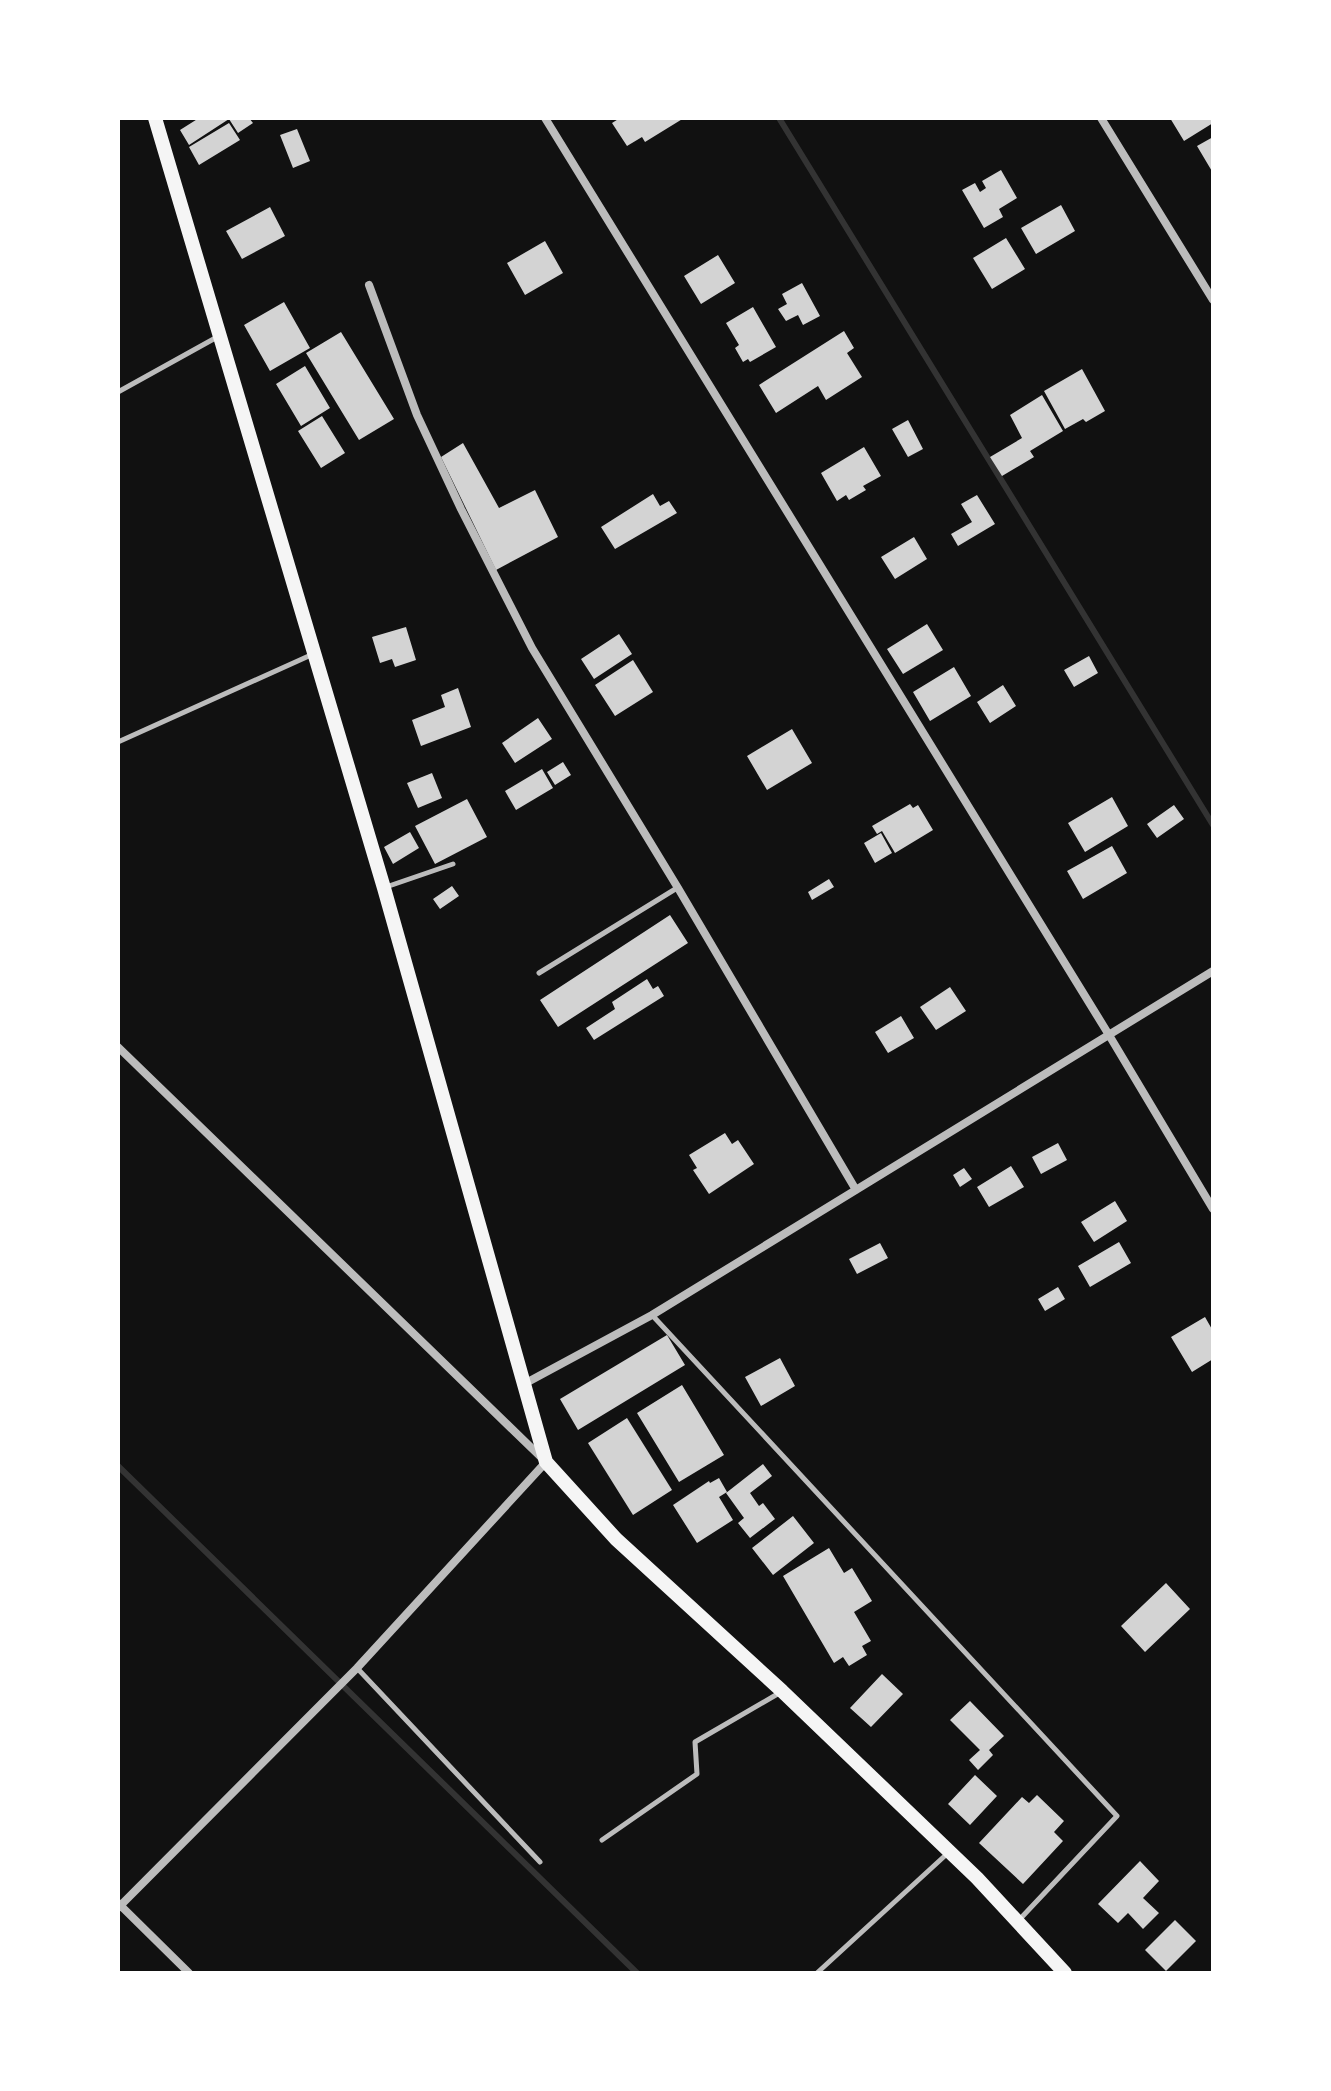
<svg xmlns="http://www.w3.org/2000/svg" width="1331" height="2091" font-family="Arial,sans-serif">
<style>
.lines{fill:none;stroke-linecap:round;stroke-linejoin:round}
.stream{stroke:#333;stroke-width:6}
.building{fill:#d3d3d3}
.service{stroke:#bcbcbc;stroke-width:5}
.minor{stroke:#bcbcbc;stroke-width:8}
.secondary{stroke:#f5f5f5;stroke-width:14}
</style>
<rect width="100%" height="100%" fill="#111"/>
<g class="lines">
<!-- stream -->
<path class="stream" d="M 779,118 L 1213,825
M 118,1466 L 637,1973"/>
</g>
<!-- building -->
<path class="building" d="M 199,118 L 249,118 L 253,123 L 238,133 L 229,119 L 189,145 L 180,130 Z
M 620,118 L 684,118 L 645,142 L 642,137 L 627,146 L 612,123 Z
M 1170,118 L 1213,118 L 1213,123 L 1184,141 Z
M 229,123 L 240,140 L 199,165 L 189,147 Z
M 297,129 L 310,161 L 293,168 L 280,135 Z
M 1213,137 L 1213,173 L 1197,146 Z
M 1001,170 L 1017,198 L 999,209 L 1003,217 L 984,228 L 962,190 L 975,183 L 980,192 L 986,188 L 982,181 Z
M 1061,205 L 1075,231 L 1036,254 L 1021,228 Z
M 270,207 L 285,236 L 242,259 L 226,231 Z
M 1006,238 L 1025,269 L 992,289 L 973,258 Z
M 545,241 L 563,273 L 525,295 L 507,263 Z
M 718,255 L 735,283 L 701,304 L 684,276 Z
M 802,283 L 820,316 L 803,325 L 798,315 L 786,321 L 778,309 L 787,304 L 782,294 Z
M 284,302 L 310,348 L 270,371 L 244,325 Z
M 753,307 L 776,347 L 750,362 L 748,359 L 743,362 L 735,348 L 739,345 L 726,323 Z
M 844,331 L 854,348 L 847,353 L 862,377 L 826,400 L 818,386 L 776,413 L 759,385 Z
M 341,332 L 394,419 L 359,440 L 306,353 Z
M 305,366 L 330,408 L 301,426 L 276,384 Z
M 1082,369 L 1105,411 L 1086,422 L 1083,419 L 1065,429 L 1044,391 Z
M 1042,395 L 1063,431 L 1030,451 L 1034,457 L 1002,476 L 990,457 L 1022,438 L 1010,415 Z
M 322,416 L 345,453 L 321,468 L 298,431 Z
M 908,420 L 923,449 L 908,457 L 892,429 Z
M 463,443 L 499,508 L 535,490 L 558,537 L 496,570 L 441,457 Z
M 864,447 L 881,476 L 863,486 L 866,490 L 849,500 L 846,495 L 837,501 L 821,473 Z
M 653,494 L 660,506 L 669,501 L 677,513 L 615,549 L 601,527 Z
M 977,495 L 995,524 L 958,546 L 951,534 L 972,522 L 961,504 Z
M 914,537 L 927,559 L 895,579 L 881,557 Z
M 927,624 L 943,650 L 903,674 L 887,649 Z
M 406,627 L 416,660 L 395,667 L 392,659 L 380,663 L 372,637 Z
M 619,634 L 632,654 L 594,679 L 581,659 Z
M 1089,656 L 1098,673 L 1074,687 L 1064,670 Z
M 633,660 L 653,692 L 615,716 L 595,685 Z
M 954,667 L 971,696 L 930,721 L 913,692 Z
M 1003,685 L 1016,706 L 990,723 L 977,702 Z
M 458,688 L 471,727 L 421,746 L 412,720 L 445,707 L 441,695 Z
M 538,718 L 552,739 L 515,763 L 502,743 Z
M 792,729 L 812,763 L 767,790 L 747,756 Z
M 563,762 L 571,775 L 555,785 L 547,772 Z
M 542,769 L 553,788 L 516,810 L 505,791 Z
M 432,773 L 442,798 L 418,808 L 407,783 Z
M 1112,797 L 1128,826 L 1085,852 L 1068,823 Z
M 467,799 L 487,837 L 435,864 L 415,826 Z
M 910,804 L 913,808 L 918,805 L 933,830 L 895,853 L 882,831 L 877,834 L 872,826 Z
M 1174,805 L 1184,819 L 1157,838 L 1147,824 Z
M 410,832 L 419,848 L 393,864 L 384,847 Z
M 881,833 L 892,853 L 875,863 L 864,843 Z
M 1112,846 L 1127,873 L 1083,899 L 1067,871 Z
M 829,879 L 834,887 L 812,900 L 808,892 Z
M 452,886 L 459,896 L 440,909 L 433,899 Z
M 670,915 L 688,943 L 558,1027 L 540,1000 Z
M 647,979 L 653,989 L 658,986 L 664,996 L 594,1040 L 586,1028 L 615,1009 L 612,1002 Z
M 950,987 L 966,1011 L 936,1030 L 920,1007 Z
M 901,1016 L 914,1038 L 888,1053 L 875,1032 Z
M 725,1133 L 732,1144 L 738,1140 L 754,1164 L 709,1194 L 693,1170 L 697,1168 L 689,1155 Z
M 1058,1143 L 1067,1160 L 1041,1174 L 1032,1157 Z
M 1011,1166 L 1024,1187 L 989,1207 L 977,1187 Z
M 964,1168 L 972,1179 L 960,1187 L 953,1175 Z
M 1115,1201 L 1127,1221 L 1094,1242 L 1081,1222 Z
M 1119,1242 L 1131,1263 L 1090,1287 L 1078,1266 Z
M 880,1243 L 888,1258 L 857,1274 L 849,1259 Z
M 1058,1287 L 1065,1299 L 1045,1311 L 1038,1299 Z
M 1205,1317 L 1213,1331 L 1213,1359 L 1192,1372 L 1171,1337 Z
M 667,1335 L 685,1365 L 578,1430 L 560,1399 Z
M 780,1358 L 795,1386 L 761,1406 L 745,1377 Z
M 682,1385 L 724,1455 L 679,1482 L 637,1413 Z
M 627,1418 L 672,1490 L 633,1515 L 588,1443 Z
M 763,1464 L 772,1476 L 750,1493 L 759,1506 L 763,1503 L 775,1519 L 750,1538 L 738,1523 L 744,1518 L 726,1493 Z
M 719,1478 L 727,1492 L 719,1497 L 733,1520 L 697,1543 L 673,1505 L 709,1481 L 710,1483 Z
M 793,1516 L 814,1543 L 773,1575 L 752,1548 Z
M 829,1548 L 844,1573 L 852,1568 L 872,1601 L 854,1612 L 871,1641 L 862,1646 L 867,1655 L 849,1666 L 843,1657 L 834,1663 L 783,1576 Z
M 1166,1583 L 1190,1609 L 1145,1652 L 1121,1626 Z
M 882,1674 L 903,1694 L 871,1727 L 850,1708 Z
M 970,1701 L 1004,1736 L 989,1750 L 993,1755 L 978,1770 L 969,1760 L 980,1750 L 950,1720 Z
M 975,1775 L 997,1796 L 970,1825 L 948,1804 Z
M 1037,1795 L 1064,1821 L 1054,1832 L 1063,1841 L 1023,1884 L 979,1843 L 1022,1797 L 1029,1803 Z
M 1140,1861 L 1159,1881 L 1143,1898 L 1159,1913 L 1143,1929 L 1128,1913 L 1118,1923 L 1098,1904 Z
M 1175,1920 L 1196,1941 L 1166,1971 L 1145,1950 Z"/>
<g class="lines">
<!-- service -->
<path class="service" d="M 118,392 L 219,336
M 118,742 L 311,655
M 386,887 L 453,864
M 539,973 L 677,888
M 652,1315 L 1117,1816 L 1020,1919
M 357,1668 L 540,1862
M 602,1840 L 697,1774 L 695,1742 L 781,1692
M 817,1973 L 949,1852"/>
<!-- minor -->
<path class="minor" d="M 545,118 L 1109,1035 L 1213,1209
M 1101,118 L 1213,300
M 369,285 L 417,415 L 461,509 L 532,648 L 678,888 L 856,1190
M 118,1047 L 546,1462 L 357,1668 L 118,1908
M 524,1384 L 652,1315 L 1213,971
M 118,1903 L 189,1973"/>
<!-- secondary -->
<path class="secondary" d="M 155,118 L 384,888 L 546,1462 L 616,1539 L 782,1691 L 977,1878 L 1065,1973"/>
</g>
<!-- border -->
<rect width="1331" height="2091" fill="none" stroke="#ffffff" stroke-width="240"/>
</svg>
